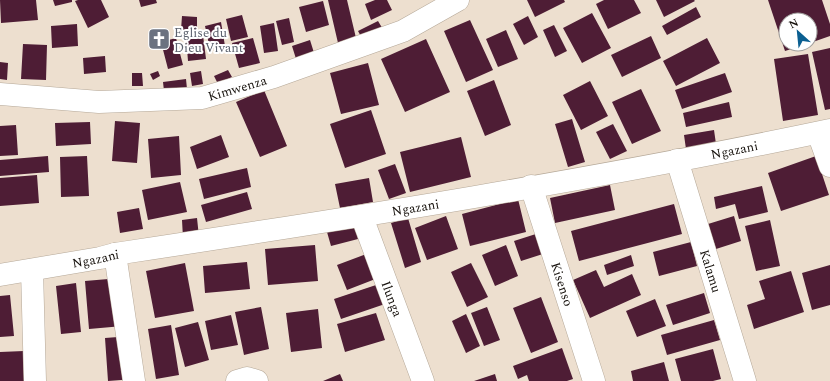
<svg xmlns="http://www.w3.org/2000/svg" width="830" height="381" font-family="Spectral,serif">
<style>
.building{fill:#4e1d35}
.lines{fill:none;stroke-linecap:round;stroke-linejoin:round}
.minor-casing{stroke:#b5a898;stroke-width:23}
.minor{stroke:#fff;stroke-width:22}
.labels{text-anchor:middle;stroke-width:4;stroke-linejoin:round;paint-order:stroke}
.worship-label{font-size:13px;fill:#5b616d;stroke:#fff;text-anchor:start}
.street-label{font-size:13px;fill:#15100b;stroke:#fff}
</style>
<rect width="100%" height="100%" fill="#eddfcf"/>
<!-- building -->
<path class="building" d="M 0,0 L 36,0 L 38,20 L 1,23 Z
M 53,0 L 72,0 L 72,2 L 55,6 Z
M 78,0 L 101,0 L 109,17 L 88,28 L 75,1 Z
M 139,0 L 156,0 L 157,3 L 141,7 Z
M 328,0 L 347,0 L 356,38 L 338,43 Z
M 375,0 L 387,0 L 392,10 L 371,20 L 365,4 Z
M 527,0 L 564,0 L 565,2 L 535,17 Z
M 604,0 L 634,0 L 641,13 L 608,29 L 596,4 Z
M 656,0 L 694,0 L 695,1 L 664,17 Z
M 768,0 L 822,0 L 830,24 L 830,36 L 810,43 L 810,20 L 786,20 L 786,44 L 807,44 L 785,51 Z
M 323,1 L 329,25 L 306,32 L 299,7 Z
M 696,7 L 701,17 L 667,35 L 662,26 Z
M 592,13 L 611,48 L 582,63 L 563,28 Z
M 242,15 L 248,37 L 231,41 L 226,19 Z
M 182,16 L 197,17 L 197,31 L 181,30 Z
M 528,16 L 538,37 L 524,45 L 513,24 Z
M 289,18 L 294,42 L 282,45 L 276,21 Z
M 470,20 L 493,70 L 466,82 L 444,31 Z
M 378,21 L 384,31 L 364,42 L 358,31 Z
M 221,22 L 225,46 L 210,49 L 205,26 Z
M 274,23 L 278,51 L 264,53 L 260,26 Z
M 77,24 L 78,46 L 52,48 L 51,26 Z
M 554,25 L 567,51 L 555,57 L 543,30 Z
M 506,30 L 518,59 L 498,67 L 486,39 Z
M 203,35 L 206,59 L 188,61 L 186,36 Z
M 651,36 L 661,58 L 622,77 L 611,55 Z
M 176,38 L 183,65 L 168,69 L 161,42 Z
M 253,38 L 260,63 L 239,68 L 232,43 Z
M 707,38 L 720,63 L 676,86 L 663,61 Z
M 426,39 L 450,92 L 405,112 L 381,59 Z
M 310,40 L 315,56 L 297,62 L 292,46 Z
M 23,44 L 47,45 L 46,80 L 21,79 Z
M 830,48 L 830,109 L 825,110 L 812,52 Z
M 808,54 L 818,115 L 783,121 L 774,59 Z
M 105,56 L 106,72 L 84,74 L 83,58 Z
M 0,62 L 8,63 L 7,80 L 0,79 Z
M 368,63 L 379,105 L 341,114 L 330,73 Z
M 228,70 L 232,77 L 218,84 L 214,76 Z
M 158,71 L 160,76 L 153,80 L 150,74 Z
M 201,71 L 203,84 L 192,86 L 190,73 Z
M 132,73 L 142,73 L 143,86 L 132,86 Z
M 725,73 L 732,92 L 682,109 L 675,90 Z
M 186,79 L 187,89 L 164,91 L 163,82 Z
M 494,80 L 511,125 L 485,136 L 467,91 Z
M 590,81 L 608,116 L 581,130 L 563,95 Z
M 641,89 L 661,131 L 632,144 L 612,102 Z
M 264,90 L 287,146 L 260,157 L 236,102 Z
M 729,102 L 732,117 L 686,127 L 683,113 Z
M 371,110 L 386,154 L 345,168 L 330,124 Z
M 572,119 L 585,162 L 568,167 L 555,124 Z
M 115,121 L 140,123 L 137,163 L 112,161 Z
M 90,122 L 91,144 L 56,146 L 55,123 Z
M 613,124 L 627,151 L 610,159 L 596,132 Z
M 16,125 L 18,155 L 0,156 L 0,126 Z
M 714,130 L 716,144 L 686,149 L 684,135 Z
M 221,135 L 229,157 L 197,169 L 190,147 Z
M 179,136 L 181,175 L 151,178 L 148,139 Z
M 461,137 L 471,177 L 410,192 L 400,152 Z
M 48,156 L 49,172 L 0,176 L 0,160 Z
M 87,156 L 89,196 L 61,197 L 60,157 Z
M 816,156 L 829,195 L 781,211 L 768,173 Z
M 395,164 L 406,193 L 389,199 L 378,170 Z
M 247,168 L 251,187 L 204,199 L 199,179 Z
M 37,175 L 39,203 L 0,206 L 0,178 Z
M 369,178 L 373,202 L 340,208 L 335,184 Z
M 180,182 L 187,212 L 148,220 L 142,190 Z
M 610,185 L 615,210 L 555,223 L 550,198 Z
M 762,186 L 768,212 L 739,219 L 735,204 L 716,209 L 714,197 Z
M 247,192 L 252,209 L 206,222 L 201,205 Z
M 518,199 L 526,232 L 470,246 L 462,214 Z
M 674,204 L 682,234 L 579,261 L 571,231 Z
M 139,208 L 143,229 L 120,233 L 117,212 Z
M 446,216 L 458,249 L 427,260 L 415,228 Z
M 734,216 L 741,241 L 716,249 L 708,224 Z
M 197,218 L 199,237 L 183,238 L 182,220 Z
M 408,218 L 421,262 L 405,268 L 391,223 Z
M 770,220 L 780,266 L 756,271 L 745,226 Z
M 356,225 L 358,239 L 331,246 L 327,232 Z
M 539,233 L 546,253 L 521,261 L 514,241 Z
M 691,242 L 697,266 L 659,276 L 653,252 Z
M 315,245 L 318,281 L 268,285 L 265,249 Z
M 506,245 L 518,276 L 495,286 L 482,255 Z
M 369,253 L 378,278 L 347,290 L 337,265 Z
M 631,255 L 634,266 L 607,275 L 604,265 Z
M 247,262 L 250,289 L 205,293 L 203,266 Z
M 185,263 L 194,311 L 155,318 L 146,271 Z
M 471,263 L 488,297 L 467,307 L 451,272 Z
M 830,265 L 830,305 L 812,310 L 802,273 Z
M 596,270 L 604,287 L 632,274 L 641,295 L 590,318 L 573,280 Z
M 791,271 L 804,312 L 754,329 L 747,305 L 765,299 L 759,281 Z
M 120,278 L 123,326 L 89,329 L 85,281 Z
M 76,283 L 81,332 L 61,334 L 56,286 Z
M 379,284 L 385,304 L 341,319 L 334,299 Z
M 704,293 L 710,313 L 673,325 L 666,305 Z
M 10,295 L 14,336 L 0,337 L 0,296 Z
M 541,297 L 558,342 L 531,353 L 513,308 Z
M 655,299 L 666,326 L 637,337 L 626,311 Z
M 261,307 L 269,349 L 244,355 L 235,312 Z
M 487,307 L 500,340 L 484,346 L 471,313 Z
M 318,309 L 322,348 L 291,352 L 286,313 Z
M 376,313 L 385,340 L 345,352 L 337,324 Z
M 466,314 L 480,346 L 466,353 L 452,321 Z
M 231,315 L 238,345 L 211,350 L 205,321 Z
M 714,320 L 720,340 L 667,355 L 661,335 Z
M 198,322 L 209,360 L 185,367 L 175,328 Z
M 171,325 L 179,375 L 156,379 L 148,329 Z
M 131,336 L 135,379 L 108,381 L 105,338 Z
M 562,348 L 573,379 L 567,381 L 529,381 L 527,375 L 518,379 L 513,366 Z
M 713,349 L 721,379 L 713,381 L 681,381 L 675,359 Z
M 24,351 L 25,381 L 0,381 L 0,352 Z
M 664,362 L 669,381 L 633,381 L 631,371 Z
M 340,374 L 343,381 L 323,381 Z
M 495,374 L 497,381 L 474,381 Z"/>
<g class="lines">
<!-- minor casing -->
<g class="minor-casing">
<g id="minor">
<path id="s1" d="M 0,94 L 99,102 L 202,98 L 274,77 L 403,31 L 458,0"/>
<path d="M 818,133 L 830,166"/>
<path id="s2" d="M 677,160 L 745,381"/>
<path id="s3" d="M 531,186 L 594,381"/>
<path id="s4" d="M 362,217 L 423,381"/>
<path d="M 115,254 L 134,381"/>
<path d="M 32,270 L 35,381"/>
<path id="s5" d="M 0,275 L 100,258 L 115,254 C 354,218 593,180 830,130"/>
<path d="M 237,381 L 247,378 L 257,381"/>
</g>
</g>
<!-- minor -->
<use href="#minor" class="minor"/>
</g>
<!-- icons -->
<defs>
<g id="church-square" transform="scale(1.15)"><rect x="-9" y="-9" width="18" height="18" rx="4" fill="#6b7280" stroke="#fff"/><path d="M-1.2-6h2.4v3.5h3.3v2.4h-3.3V6h-2.4V-.1h-3.3v-2.4h3.3Z" fill="#fff"/></g>
</defs>
<g fill-rule="evenodd">
<use href="#church-square" x="159" y="39"/>
</g>
<g class="labels">
<!-- worship labels -->
<g class="worship-label">
<text x="174" y="37">Eglise du<tspan x="174" dy="15">Dieu Vivant</tspan></text>
</g>
<!-- street labels -->
<g class="street-label">
<text dy="5" stroke="none"><textPath href="#s1" startOffset="239">Kimwenza</textPath></text>
<text dy="5" stroke="none"><textPath href="#s5" startOffset="745">Ngazani</textPath></text>
<text dy="5" stroke="none"><textPath href="#s5" startOffset="421">Ngazani</textPath></text>
<text dy="5" stroke="none"><textPath href="#s5" startOffset="97">Ngazani</textPath></text>
<text dy="5" stroke="none"><textPath href="#s2" startOffset="116">Kalamu</textPath></text>
<text dy="5" stroke="none"><textPath href="#s3" startOffset="103">Kisenso</textPath></text>
<text dy="5" stroke="none"><textPath href="#s4" startOffset="87">Ilunga</textPath></text>
</g>
</g>
<!-- north arrow -->
<g transform="translate(798 32) rotate(333)"><circle r="19" fill="#ffffff" stroke="#a19f9d"/>
<path d="M0-3L7 15L0 10L-7 15Z" fill="#0b5f91"/>
<text y="-6" font-size="11" font-weight="bold" text-anchor="middle" fill="#15100b">N</text>
</g>
</svg>
